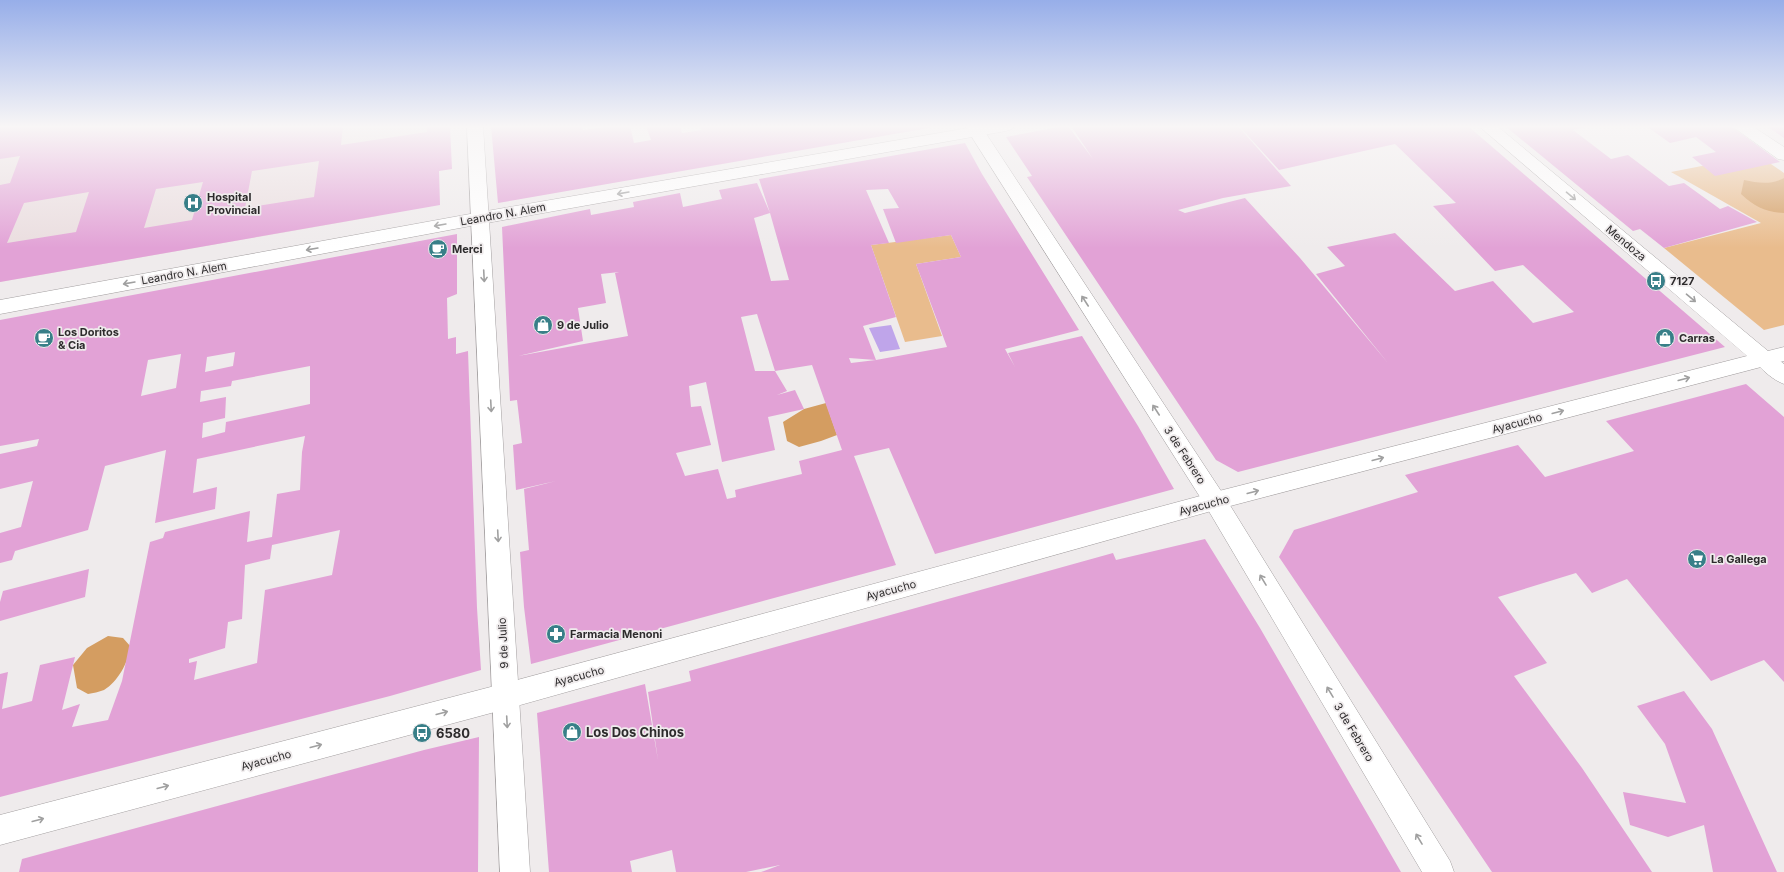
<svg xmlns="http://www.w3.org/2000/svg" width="1784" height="872" font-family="Inter,sans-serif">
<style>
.built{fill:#eadddf}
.green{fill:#e9bc8d}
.forest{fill:#d49d61}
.water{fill:#bfa5ea}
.building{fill:#e2a2d6;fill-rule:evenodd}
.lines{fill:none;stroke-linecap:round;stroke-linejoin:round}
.street-casing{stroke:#a39fa0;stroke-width:1}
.secondary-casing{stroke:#a39fa0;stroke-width:1}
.street{fill:#fff;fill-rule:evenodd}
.secondary{fill:#fff;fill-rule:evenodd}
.oneway{stroke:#a0a0a0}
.labels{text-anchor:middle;stroke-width:3.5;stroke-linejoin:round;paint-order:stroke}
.poi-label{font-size:11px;font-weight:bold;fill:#2d2b2c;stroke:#efebec;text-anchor:start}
.street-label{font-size:11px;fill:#2d2b2c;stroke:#efebec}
.near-poi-label{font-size:13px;font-weight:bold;fill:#2d2b2c;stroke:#efebec;text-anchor:start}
</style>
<rect width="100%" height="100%" fill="#efebec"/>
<!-- built -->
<path class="built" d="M 0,126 L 450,126 L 450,131 L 378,204 L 378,216 L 0,282 Z"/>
<!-- green -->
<path class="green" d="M 1758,155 L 1784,173 L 1784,325 L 1764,330 L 1664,248 L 1761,223 L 1671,172 Z
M 951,235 L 961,257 L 916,264 L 942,336 L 905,342 L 871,245 Z"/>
<!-- forest -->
<path class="forest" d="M 1784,178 L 1784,213 C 1765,212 1755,207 1741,194 L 1744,180 C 1758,183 1771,185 1784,178 Z
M 826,403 L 837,435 L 821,441 L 799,447 L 787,441 L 783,422 L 804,409 Z
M 108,636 L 123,638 L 131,647 C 128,662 118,682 104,690 C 99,692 93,693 88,694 L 77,688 L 73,665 L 87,648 Z"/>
<!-- water -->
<path class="water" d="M 891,325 L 900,349 L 880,352 L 869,328 Z"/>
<!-- building -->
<path class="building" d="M 0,126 L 343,126 L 341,145 L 427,132 L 427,126 L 450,126 L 452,169 L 439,171 L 440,205 L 0,282 L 0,185 L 10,183 L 20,156 L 0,159 ZM 319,161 L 314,197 L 245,208 L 252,171 ZM 203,182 L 192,220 L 144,228 L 156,189 ZM 89,192 L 76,232 L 7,243 L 24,203 Z
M 491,126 L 582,126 L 583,130 L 611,126 L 630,126 L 634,143 L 651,140 L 646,126 L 680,126 L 682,133 L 702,130 L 700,126 L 940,126 L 498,203 Z
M 1064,126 L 1068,126 L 1093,159 L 1071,126 L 1238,126 L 1291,186 L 1223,198 L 1178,210 L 1185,213 L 1245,198 L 1300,258 L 1388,363 L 1316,274 L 1345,266 L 1327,247 L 1395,233 L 1455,291 L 1493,281 L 1533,323 L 1574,312 L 1523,265 L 1495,271 L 1433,206 L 1456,203 L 1395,144 L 1279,170 L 1239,126 L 1468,126 L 1725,347 L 1238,472 L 1216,460 L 1027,177 L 1032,176 L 1006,137 Z
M 1505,126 L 1586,126 L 1587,127 L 1573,130 L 1611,159 L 1628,155 L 1669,186 L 1684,183 L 1720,209 L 1728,206 L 1757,222 L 1664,248 L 1640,229 L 1633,231 Z
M 1646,126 L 1731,126 L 1780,162 L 1715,176 L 1692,157 L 1716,152 L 1696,137 L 1670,143 Z
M 1767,126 L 1784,126 L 1784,138 Z
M 965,143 L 982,174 L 1079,330 L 1005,349 L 1015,367 L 1008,353 L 1082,336 L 1138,426 L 1174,489 L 935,554 L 889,448 L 854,456 L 896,565 L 531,664 L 524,607 L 520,552 L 529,550 L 524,489 L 556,481 L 516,490 L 513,445 L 522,443 L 517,400 L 510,401 L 502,227 L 590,209 L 591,215 L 634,207 L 633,202 L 680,193 L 683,207 L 722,199 L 719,190 L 757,183 L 770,213 L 759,179 ZM 888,189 L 899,208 L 883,209 L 896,243 L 951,235 L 961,257 L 916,264 L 947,347 L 876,360 L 863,326 L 896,317 L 871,245 L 889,243 L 866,190 ZM 770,213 L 789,280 L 771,281 L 754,218 ZM 619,272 L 615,273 L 628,336 L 518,356 L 583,341 L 578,308 L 606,303 L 601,274 ZM 757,314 L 775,371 L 812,365 L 842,450 L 799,461 L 802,474 L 735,490 L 736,497 L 727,499 L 718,469 L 685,476 L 676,453 L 711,445 L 701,406 L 691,407 L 689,386 L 706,382 L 722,462 L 775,450 L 768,417 L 804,409 L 795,390 L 777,395 L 787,391 L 775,371 L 755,371 L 741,317 ZM 849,358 L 876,360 L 851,363 Z
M 457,234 L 457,294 L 447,298 L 448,339 L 456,337 L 456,354 L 468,351 L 477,608 L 481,670 L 390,696 L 0,797 L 0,674 L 8,672 L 2,709 L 32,701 L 40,665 L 75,657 L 62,710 L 80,704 L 72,727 L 108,720 L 122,681 L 150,542 L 163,538 L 165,532 L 250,511 L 247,542 L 272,537 L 277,494 L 300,490 L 302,452 L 305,436 L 197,459 L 193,493 L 217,487 L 215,509 L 155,523 L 166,450 L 105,466 L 88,530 L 15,551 L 12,560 L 0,563 L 0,533 L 21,527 L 33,481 L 0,489 L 0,454 L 37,446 L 39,439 L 0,446 L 0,320 ZM 235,352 L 233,366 L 205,372 L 207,357 ZM 181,354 L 176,388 L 141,396 L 148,360 ZM 310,366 L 310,404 L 226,422 L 225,432 L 202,438 L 203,423 L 225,418 L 226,397 L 200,402 L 201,391 L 231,386 L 232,381 ZM 340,530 L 332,575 L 265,590 L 257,663 L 194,680 L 197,661 L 189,663 L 189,659 L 225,648 L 228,622 L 242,619 L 245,565 L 270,559 L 272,545 Z
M 1746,384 L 1784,417 L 1784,682 L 1764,660 L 1711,681 L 1627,579 L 1592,593 L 1576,573 L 1498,597 L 1547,663 L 1514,676 L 1582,768 L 1652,872 L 1492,872 L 1279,557 L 1294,530 L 1418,492 L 1405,475 L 1518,445 L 1545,477 L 1634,451 L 1606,421 Z
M 1205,539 L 1260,628 L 1401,872 L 761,872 L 780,865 L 746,872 L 676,872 L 672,850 L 630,861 L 632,872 L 549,872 L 537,713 L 645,684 L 658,760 L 648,692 L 691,681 L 689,671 L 1113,553 L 1116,560 Z
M 89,569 L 85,597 L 0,621 L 0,602 L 3,591 Z
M 1684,691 L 1712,729 L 1777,872 L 1713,872 L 1704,825 L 1668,837 L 1630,825 L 1623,792 L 1686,803 L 1665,744 L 1637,706 Z
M 479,737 L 478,872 L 19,872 L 22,859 L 424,750 Z"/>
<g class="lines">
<!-- street casing -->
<g class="street-casing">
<path id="street" d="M 467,126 L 483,126 L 530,872 L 500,872 Z
M 965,126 L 981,126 L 1223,494 L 1450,861 L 1454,872 L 1422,872 L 1207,508 Z
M 1734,126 L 1752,126 L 1784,147 L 1784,160 L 1778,159 L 1736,129 Z
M 1764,351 L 1771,354 L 1784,364 L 1784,384 C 1773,380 1760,369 1754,359 L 1757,354 Z"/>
</g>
<!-- secondary casing -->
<g class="secondary-casing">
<path id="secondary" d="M 980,126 L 1014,126 L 1012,129 L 1006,131 L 481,224 L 0,314 L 0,300 L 481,212 Z
M 1479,126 L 1497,126 L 1768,351 L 1784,347 L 1784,361 L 1215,510 L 506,709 L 0,845 L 0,815 L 506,683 L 1215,492 L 1747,356 Z"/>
</g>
<!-- street -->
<use href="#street" class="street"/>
<!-- secondary -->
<use href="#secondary" class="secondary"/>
</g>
<!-- one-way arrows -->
<defs><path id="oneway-shaft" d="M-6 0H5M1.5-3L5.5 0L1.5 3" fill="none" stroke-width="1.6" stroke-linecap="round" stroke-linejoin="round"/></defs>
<g class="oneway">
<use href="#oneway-shaft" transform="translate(623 193) rotate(170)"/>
<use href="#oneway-shaft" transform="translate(1571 196) rotate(40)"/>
<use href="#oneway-shaft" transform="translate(440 225) rotate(170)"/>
<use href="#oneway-shaft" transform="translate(312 249) rotate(170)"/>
<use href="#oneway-shaft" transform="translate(484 276) rotate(87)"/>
<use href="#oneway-shaft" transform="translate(129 283) rotate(170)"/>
<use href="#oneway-shaft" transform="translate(1691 298) rotate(40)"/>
<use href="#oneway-shaft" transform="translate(1085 301) rotate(-123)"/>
<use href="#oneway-shaft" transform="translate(1684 379) rotate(-15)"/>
<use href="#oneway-shaft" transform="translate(491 406) rotate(87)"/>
<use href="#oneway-shaft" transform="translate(1156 410) rotate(-123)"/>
<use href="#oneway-shaft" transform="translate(1558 412) rotate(-15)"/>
<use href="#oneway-shaft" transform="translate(1378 459) rotate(-15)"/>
<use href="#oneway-shaft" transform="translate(1253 492) rotate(-15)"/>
<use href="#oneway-shaft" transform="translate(498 536) rotate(87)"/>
<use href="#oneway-shaft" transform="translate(1263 580) rotate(-121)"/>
<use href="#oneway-shaft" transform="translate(1330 692) rotate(-121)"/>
<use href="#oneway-shaft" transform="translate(442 713) rotate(-15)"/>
<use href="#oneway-shaft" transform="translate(507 722) rotate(87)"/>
<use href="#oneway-shaft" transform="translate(316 746) rotate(-15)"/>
<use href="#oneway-shaft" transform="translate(163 787) rotate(-15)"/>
<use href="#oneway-shaft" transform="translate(38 820) rotate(-15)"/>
<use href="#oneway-shaft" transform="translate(1419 839) rotate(-121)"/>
</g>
<!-- sky -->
<linearGradient id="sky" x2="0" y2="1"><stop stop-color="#97aee9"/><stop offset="0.51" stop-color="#f8f6f6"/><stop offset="1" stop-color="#f8f6f6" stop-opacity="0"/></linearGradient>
<rect width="1784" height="248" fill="url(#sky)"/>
<!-- icons -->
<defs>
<g id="hospital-disc" transform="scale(1)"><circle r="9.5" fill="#387f88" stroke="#efebec"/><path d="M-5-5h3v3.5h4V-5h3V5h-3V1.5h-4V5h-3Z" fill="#fff"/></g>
<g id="cafe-disc" transform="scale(1)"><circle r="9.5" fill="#387f88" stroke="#efebec"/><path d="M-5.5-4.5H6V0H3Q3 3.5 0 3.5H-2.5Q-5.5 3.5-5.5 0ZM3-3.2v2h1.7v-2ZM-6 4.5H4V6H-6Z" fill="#fff"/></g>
<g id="bus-disc" transform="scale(1)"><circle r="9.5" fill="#387f88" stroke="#efebec"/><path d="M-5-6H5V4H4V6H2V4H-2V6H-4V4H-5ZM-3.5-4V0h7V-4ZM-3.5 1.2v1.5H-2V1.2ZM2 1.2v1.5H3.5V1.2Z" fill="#fff"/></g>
<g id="shop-disc" transform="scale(1)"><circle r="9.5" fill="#387f88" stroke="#efebec"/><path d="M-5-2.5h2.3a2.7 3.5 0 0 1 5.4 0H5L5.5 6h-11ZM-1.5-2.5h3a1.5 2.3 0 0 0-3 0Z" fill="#fff"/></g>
<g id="supermarket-disc" transform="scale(1)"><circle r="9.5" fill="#387f88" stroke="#efebec"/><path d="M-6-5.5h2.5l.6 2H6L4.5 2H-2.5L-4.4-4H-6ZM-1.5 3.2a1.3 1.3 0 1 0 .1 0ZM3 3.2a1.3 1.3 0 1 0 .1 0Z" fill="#fff"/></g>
<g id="pharmacy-disc" transform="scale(1)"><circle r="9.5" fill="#387f88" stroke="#efebec"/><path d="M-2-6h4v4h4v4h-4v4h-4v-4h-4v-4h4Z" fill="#fff"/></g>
</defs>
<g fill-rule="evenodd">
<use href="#hospital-disc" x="193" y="203"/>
<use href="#cafe-disc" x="438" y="249"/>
<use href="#bus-disc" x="1656" y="281"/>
<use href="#shop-disc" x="543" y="325"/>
<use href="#cafe-disc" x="44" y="338"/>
<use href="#shop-disc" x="1665" y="338"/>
<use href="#supermarket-disc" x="1697" y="559"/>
<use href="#pharmacy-disc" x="556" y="634"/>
<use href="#shop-disc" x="572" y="732"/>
<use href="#bus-disc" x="422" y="733"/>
</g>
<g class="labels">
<!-- poi labels -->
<g class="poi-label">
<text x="207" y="201">Hospital<tspan x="207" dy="13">Provincial</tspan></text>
<text x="452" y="253">Merci</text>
<text x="1670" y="285">7127</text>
<text x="557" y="329">9 de Julio</text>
<text x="58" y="336">Los Doritos<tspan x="58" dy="13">&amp; Cia</tspan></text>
<text x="1679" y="342">Carras</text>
<text x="1711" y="563">La Gallega</text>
<text x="570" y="638">Farmacia Menoni</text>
</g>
<!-- street labels -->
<g class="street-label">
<text transform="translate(503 214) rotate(-10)" y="4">Leandro N. Alem</text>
<text transform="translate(1626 243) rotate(40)" y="4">Mendoza</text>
<text transform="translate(184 273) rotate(-10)" y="4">Leandro N. Alem</text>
<text transform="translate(1517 423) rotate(-15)" y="4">Ayacucho</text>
<text transform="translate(1185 455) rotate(57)" y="4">3 de Febrero</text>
<text transform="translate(1204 505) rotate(-15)" y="4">Ayacucho</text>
<text transform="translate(891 590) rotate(-15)" y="4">Ayacucho</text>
<text transform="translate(503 643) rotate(-93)" y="4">9 de Julio</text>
<text transform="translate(579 676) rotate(-15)" y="4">Ayacucho</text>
<text transform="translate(1354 732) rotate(59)" y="4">3 de Febrero</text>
<text transform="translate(266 760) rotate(-15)" y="4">Ayacucho</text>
</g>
<!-- near-poi labels -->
<g class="near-poi-label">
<text x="586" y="737">Los Dos Chinos</text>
<text x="436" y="738">6580</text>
</g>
</g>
</svg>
